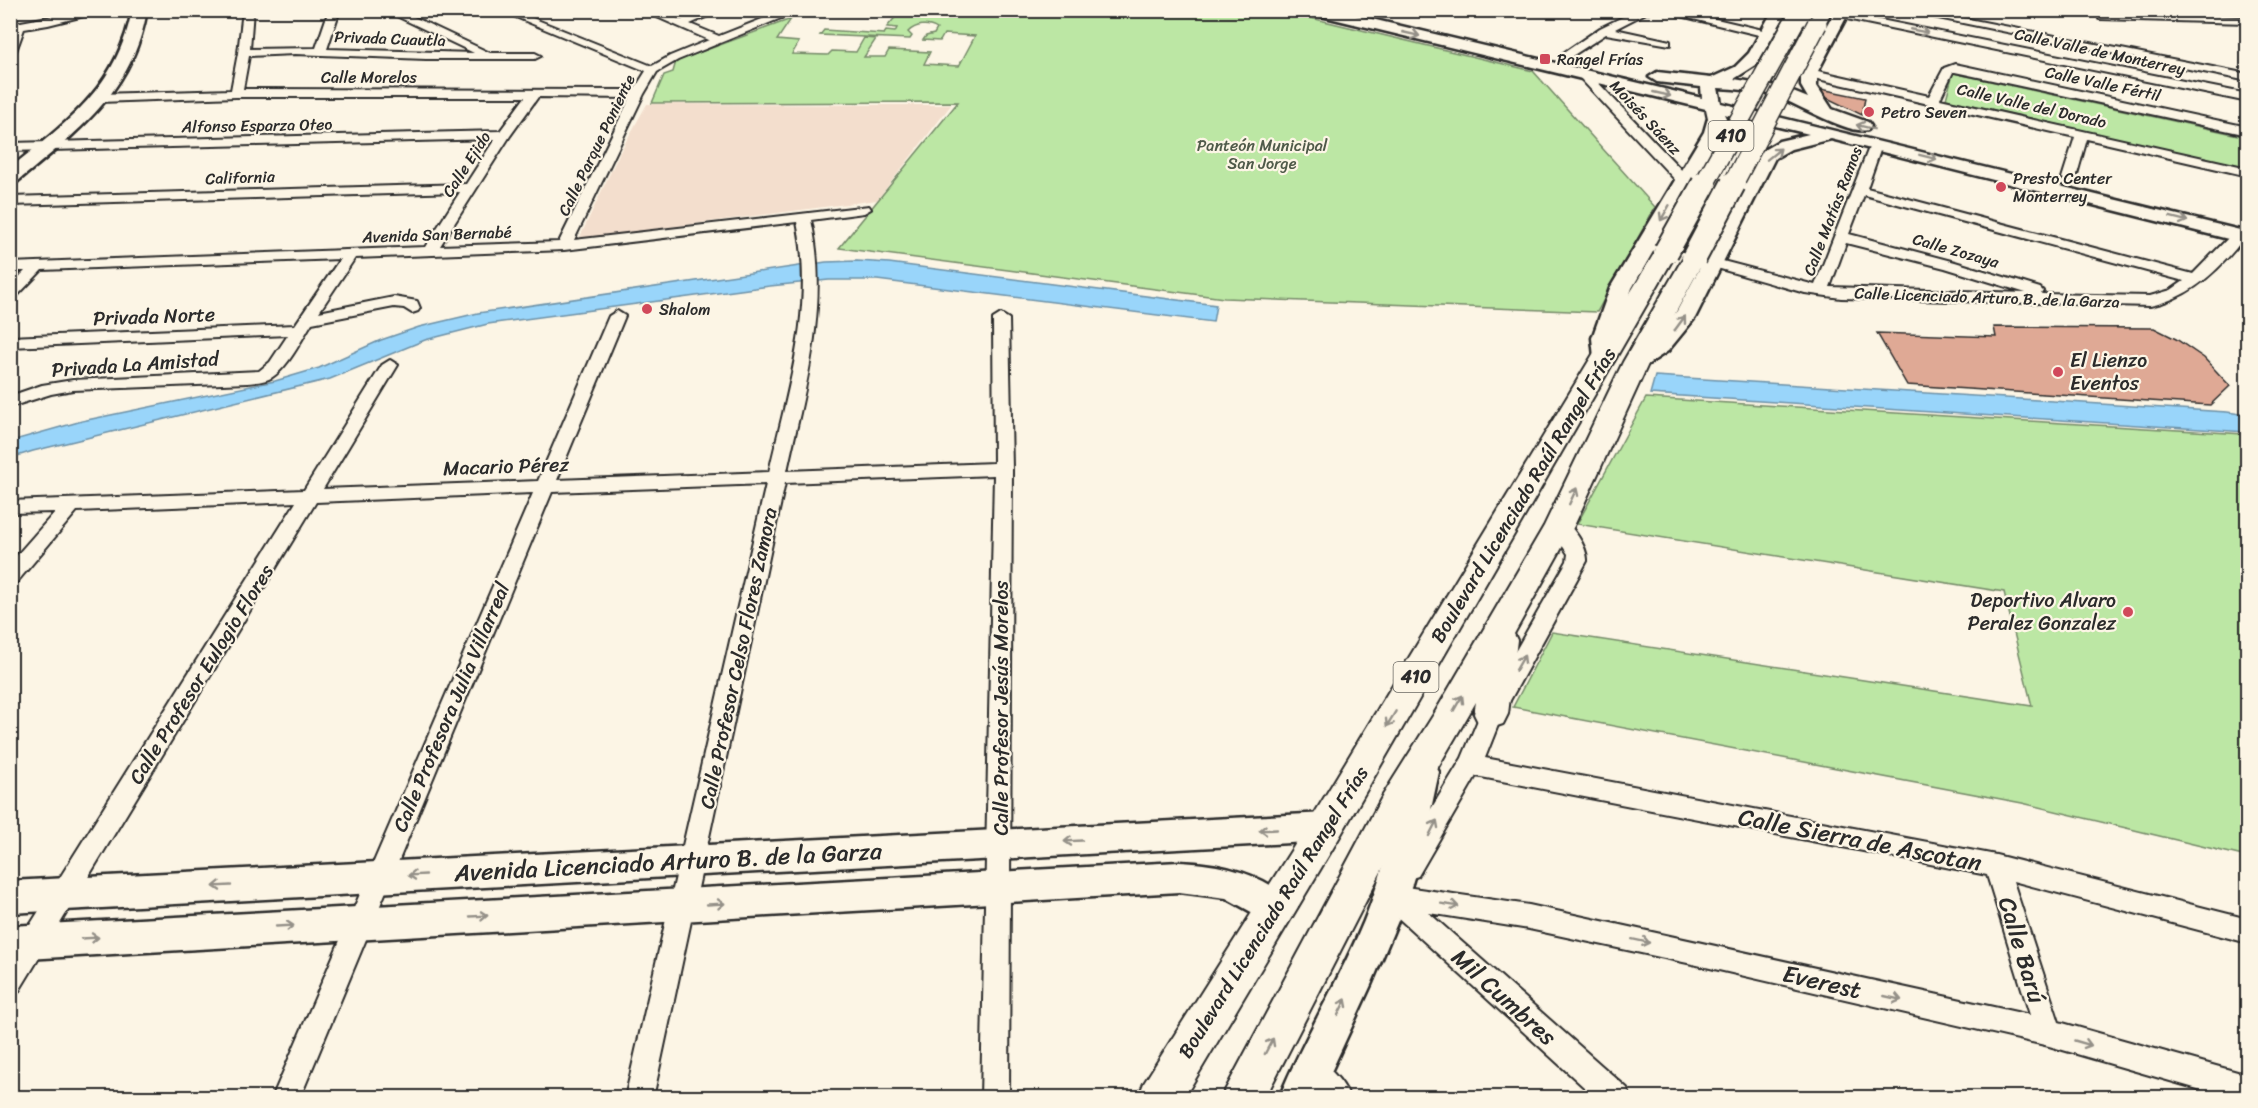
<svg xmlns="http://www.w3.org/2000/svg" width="2258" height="1108" font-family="Sriracha,sans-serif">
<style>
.built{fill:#f3decd}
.green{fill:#bce7a4;stroke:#748968;stroke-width:1.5}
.water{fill:#99d5fa;stroke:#6d91a7;stroke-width:1.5}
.building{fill:#dfa995;stroke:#2b2b2b;stroke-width:1.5}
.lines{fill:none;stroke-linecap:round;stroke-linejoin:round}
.street-casing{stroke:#2b2b2b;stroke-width:4}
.secondary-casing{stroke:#2b2b2b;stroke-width:5}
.primary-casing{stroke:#2b2b2b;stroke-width:4}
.street{fill:#fcf5e5;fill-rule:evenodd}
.secondary{fill:#fcf5e5;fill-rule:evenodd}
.primary{fill:#fcf5e5;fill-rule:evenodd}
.primary-bridge-far1-casing{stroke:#2b2b2b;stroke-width:22;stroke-linecap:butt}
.primary-bridge-casing{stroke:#2b2b2b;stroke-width:28;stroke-linecap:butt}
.primary-bridge-far1{stroke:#fcf5e5;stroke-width:19}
.primary-bridge{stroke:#fcf5e5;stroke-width:24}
.oneway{stroke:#949088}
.poi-dot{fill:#d1495b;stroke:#fcf5e5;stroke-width:2}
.labels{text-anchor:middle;stroke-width:4.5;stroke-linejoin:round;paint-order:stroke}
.far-street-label{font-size:16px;fill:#2b2b2b;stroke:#fcf5e5}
.far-poi-label{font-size:16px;fill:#2b2b2b;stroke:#fcf5e5;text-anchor:start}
.far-park-label{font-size:16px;fill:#4f5a49;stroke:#fcf5e5}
.shield{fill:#fcf5e5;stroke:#6a6863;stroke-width:1.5}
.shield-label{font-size:18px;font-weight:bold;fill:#2b2b2b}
.street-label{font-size:20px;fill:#2b2b2b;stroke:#fcf5e5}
.poi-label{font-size:20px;fill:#2b2b2b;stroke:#fcf5e5;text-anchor:start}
.near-street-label{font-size:24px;fill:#2b2b2b;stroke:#fcf5e5}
</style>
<rect width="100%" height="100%" fill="#fcf5e5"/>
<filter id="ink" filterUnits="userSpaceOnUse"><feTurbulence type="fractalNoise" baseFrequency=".0167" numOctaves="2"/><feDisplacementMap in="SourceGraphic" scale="12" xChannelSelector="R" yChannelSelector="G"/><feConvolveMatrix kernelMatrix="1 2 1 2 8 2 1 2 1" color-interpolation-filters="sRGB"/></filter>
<g filter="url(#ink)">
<!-- built -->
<path class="built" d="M 647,104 L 863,105 L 951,105 L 877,200 L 579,239 L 620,152 Z"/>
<!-- green -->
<path class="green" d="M 968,10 L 1013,13 L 1014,10 L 1282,11 L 1533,71 L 1655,207 L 1597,312 L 1224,298 L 839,248 L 958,102 L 652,103 L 664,75 L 673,72 L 676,61 L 791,19 L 777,40 L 799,42 L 792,54 L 828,55 L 832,51 L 856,52 L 864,38 L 876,39 L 864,57 L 885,57 L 889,50 L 930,52 L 924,64 L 959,66 L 975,36 L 944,34 L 940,41 L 923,40 L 926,36 L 934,34 L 937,29 C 928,23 916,24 908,32 L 912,36 L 910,39 L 820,35 L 824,30 L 884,34 L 886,31 L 895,32 L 897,28 L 887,27 L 898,14 L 883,13 L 885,11 Z
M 1953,73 L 2247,137 L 2247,168 L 1946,99 Z
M 1646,398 L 2244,434 L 2248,440 L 2247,857 L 2022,803 L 1513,707 L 1552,632 L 2032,706 L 2004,592 L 1577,524 Z"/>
<!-- water -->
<path class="water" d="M 857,261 L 889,263 L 1216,305 L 1213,322 L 877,280 L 829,280 L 770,286 L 488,324 L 425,340 L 330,379 L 33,451 L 11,458 L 11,441 L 82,421 L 275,381 L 319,368 L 381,340 L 419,327 L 478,313 L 826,262 Z
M 1655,376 L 2227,412 L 2247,415 L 2247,432 L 1650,394 Z"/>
<!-- building -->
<path class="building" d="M 1821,89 L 1865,98 L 1862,115 L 1827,98 Z
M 1994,327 L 2154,328 L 2176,339 L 2204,358 L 2230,386 L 2210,405 L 1907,385 L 1877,333 L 1996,337 Z"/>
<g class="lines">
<!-- street casing -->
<g class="street-casing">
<path id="street" d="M 86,10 L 108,10 L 48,25 L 24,29 L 16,51 L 10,54 L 10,24 Z
M 243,10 L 253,10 L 250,49 L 316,48 L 329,10 L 340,10 L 327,49 L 474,53 L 384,10 L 399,10 L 490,53 L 535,53 L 541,56 L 535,59 L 426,59 L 295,54 L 249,56 L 243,89 L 634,90 L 646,71 L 506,13 L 508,10 L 515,11 L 652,66 L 670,56 L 709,40 L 641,10 L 657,10 L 681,20 L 706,10 L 722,10 L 690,24 L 719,36 L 785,10 L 801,10 L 678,60 L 657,72 L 644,94 L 574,240 L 869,206 L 871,209 L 864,213 L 811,220 C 830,305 805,388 787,471 L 994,463 L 993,319 L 1001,314 L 1009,319 L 1012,469 L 1009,1098 L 981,1098 L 994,475 L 785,483 L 653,1098 L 625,1098 L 766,484 L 552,492 L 300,1098 L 272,1098 L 533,493 L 316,502 L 19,991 L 10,994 L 10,957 L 296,502 L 77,511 L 17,582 L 10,584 L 10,563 L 55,512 L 10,513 L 10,501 L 304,490 L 382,365 L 390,360 L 398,365 L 323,489 L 538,481 L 609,316 L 617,311 L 625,316 L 557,480 L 769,472 C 788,389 815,307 797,222 L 564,250 L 355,258 L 319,312 L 394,297 L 417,301 L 420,308 L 418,311 L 412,313 L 404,308 L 394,307 L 312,323 C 301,340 289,367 271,378 C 264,382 254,382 247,383 L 73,390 L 51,394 L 10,407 L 10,396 L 42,385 L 73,380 L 259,371 L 270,362 L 288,335 L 10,347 L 10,337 L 295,325 L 340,259 L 42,270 L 15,298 L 10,299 L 10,286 L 25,271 L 10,271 L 10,263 L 425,247 L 460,192 L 10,205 L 10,197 L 466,184 L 495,139 L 10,151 L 10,143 L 500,131 L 525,97 L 236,97 L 100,102 L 94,98 L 100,94 L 231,90 L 238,53 ZM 538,97 L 630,98 L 559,242 L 440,246 L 510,136 Z
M 1637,10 L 1652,10 L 1615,29 L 1670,41 L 1670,45 L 1606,34 L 1569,58 L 1565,59 L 1559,56 L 1600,28 Z
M 1656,10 L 1678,10 L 1767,31 L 1773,34 L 1767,37 Z
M 1899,10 L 1923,10 L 2248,74 L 2248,81 Z
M 1841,12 L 2248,94 L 2248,102 L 1837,17 L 1837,13 Z
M 2103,14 L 2248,17 L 2248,23 L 2099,19 L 2099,15 Z
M 1955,64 L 2248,127 L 2248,135 L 1955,72 L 1953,72 L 1940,99 L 2248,168 L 2248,176 L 2087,139 L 2076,178 L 2069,182 L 2062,178 L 2075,137 L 1809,77 L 1803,73 L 1809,69 L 1929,96 L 1944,68 Z
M 1584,71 L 1588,72 L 1689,178 L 1691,181 L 1689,184 L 1679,184 L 1580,78 L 1580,72 Z
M 1876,141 L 1882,145 L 1867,188 L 2193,274 L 2234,232 L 2239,231 L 2246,235 C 2222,268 2191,298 2150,306 L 1841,298 L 1805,293 L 1710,266 L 1708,263 L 1710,260 L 1715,259 L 1815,285 L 1870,145 ZM 1864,195 L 2184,281 L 2171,290 L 2150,296 L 2041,294 L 2043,291 L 2040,288 L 1955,262 L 1849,234 ZM 1846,243 L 1945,268 L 2026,293 L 1830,287 Z
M 1559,519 C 1572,523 1588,548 1587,561 L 1502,715 L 1485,758 L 1996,855 L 2248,919 L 2248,943 L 2013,881 L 2059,1022 L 2248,1075 L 2248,1098 L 2229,1098 L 2049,1046 L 1697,965 L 1529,929 L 1429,913 L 1627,1088 L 1631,1098 L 1596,1098 L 1383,904 L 1380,896 L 1383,888 L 1392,885 L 1529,905 L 2030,1015 L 1987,875 L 1476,776 L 1418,876 L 1409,879 L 1400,876 L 1397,868 L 1400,860 L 1462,758 L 1483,708 L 1567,561 L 1568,554 L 1549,526 L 1552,521 Z
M 1311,1057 C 1327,1064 1343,1081 1350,1098 L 1316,1098 L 1301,1081 L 1297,1071 L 1301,1061 Z"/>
</g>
<!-- secondary casing -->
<g class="secondary-casing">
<path id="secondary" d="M 132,10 L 147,10 C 133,92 77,132 17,182 L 10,183 L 10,168 C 68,122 117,87 132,10 Z
M 1306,10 L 1334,10 L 1702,98 L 1701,87 L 1657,82 L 1649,77 L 1657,72 L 1711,78 L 1735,67 L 1749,53 L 1773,10 L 1788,10 L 1756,65 L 1734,79 L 1778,86 L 1808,98 L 1801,86 L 1801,73 L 1835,10 L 1850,10 L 1817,73 L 1817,86 L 1832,109 L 1868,122 L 1871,126 L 1868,130 C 1846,135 1794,101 1769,94 C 1752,90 1735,89 1718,88 L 1721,103 L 2248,232 L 2248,244 L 1831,139 L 1791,149 L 1775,158 L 1695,318 L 1668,351 L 1644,367 L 1636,369 L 1628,367 L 1625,362 L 1628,357 L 1652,341 L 1677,311 L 1762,151 L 1779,141 L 1809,134 L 1724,114 L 1726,118 L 1722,132 L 1632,288 L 1614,338 L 1616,357 L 1613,362 L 1605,364 L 1597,362 L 1594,357 L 1592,338 L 1610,288 L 1704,132 L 1708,118 L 1706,109 L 1313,14 Z
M 1423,759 L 1434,763 L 1439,772 L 1422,851 L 1408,897 L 1371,985 L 1319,1098 L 1279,1098 C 1304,1037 1339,981 1364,921 C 1384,872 1395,823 1407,772 L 1412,763 Z
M 1326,813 L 1338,817 L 1343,827 L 1338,837 L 1326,841 L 10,913 L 10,881 Z
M 1179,862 C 1214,863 1277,874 1292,909 L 1287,920 L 1275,925 L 1226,898 L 1179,892 L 10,960 L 10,926 Z"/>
</g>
<!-- primary casing -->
<g class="primary-casing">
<path id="primary" d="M 1815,10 L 1832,10 L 1823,28 L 1811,28 L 1809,24 Z
M 1666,245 L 1674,247 L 1677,252 L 1339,838 L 1184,1098 L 1138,1098 L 1144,1083 L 1313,816 L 1655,252 L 1658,247 Z
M 1694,251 L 1702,253 L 1705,258 L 1649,362 L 1574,526 L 1514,634 L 1517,640 L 1508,714 L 1503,724 L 1491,728 L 1479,724 L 1474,714 L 1476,702 L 1409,817 L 1265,1098 L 1221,1098 L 1383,795 L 1434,714 L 1544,526 L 1623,362 L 1683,258 L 1686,253 Z"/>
</g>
<!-- street -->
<use href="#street" class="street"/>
<!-- secondary -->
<use href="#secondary" class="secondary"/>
<!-- primary -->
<use href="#primary" class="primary"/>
<!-- primary-bridge-far1 casing -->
<g class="primary-bridge-far1-casing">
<path id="primary-bridge-far1" d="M 1703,186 L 1795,20
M 1732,186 L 1817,24"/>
</g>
<!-- primary-bridge casing -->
<g class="primary-bridge-casing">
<path id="primary-bridge" d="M 1666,252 L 1704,184
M 1694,258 L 1733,184"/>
</g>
<!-- primary-bridge-far1 -->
<use href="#primary-bridge-far1" class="primary-bridge-far1"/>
<!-- primary-bridge -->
<use href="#primary-bridge" class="primary-bridge"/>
</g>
<!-- one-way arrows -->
<defs><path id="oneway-shaft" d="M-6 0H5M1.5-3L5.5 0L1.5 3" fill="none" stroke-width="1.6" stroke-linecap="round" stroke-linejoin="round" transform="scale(1.5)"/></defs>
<g class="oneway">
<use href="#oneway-shaft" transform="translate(1919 31) rotate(11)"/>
<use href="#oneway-shaft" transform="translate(1411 34) rotate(13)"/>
<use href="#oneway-shaft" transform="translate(1662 94) rotate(13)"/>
<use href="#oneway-shaft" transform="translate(1865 127) rotate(-166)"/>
<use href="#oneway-shaft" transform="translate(1774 154) rotate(-39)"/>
<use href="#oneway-shaft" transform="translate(1928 157) rotate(14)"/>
<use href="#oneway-shaft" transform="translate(1665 213) rotate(120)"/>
<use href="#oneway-shaft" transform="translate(2179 219) rotate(14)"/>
<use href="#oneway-shaft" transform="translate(1680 323) rotate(-54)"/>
<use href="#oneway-shaft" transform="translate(1573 496) rotate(-65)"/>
<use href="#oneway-shaft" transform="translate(1520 663) rotate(-60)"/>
<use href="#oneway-shaft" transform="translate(1458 703) rotate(-60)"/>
<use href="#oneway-shaft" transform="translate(1391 719) rotate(121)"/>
<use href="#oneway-shaft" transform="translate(1433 828) rotate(-63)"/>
<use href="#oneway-shaft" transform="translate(1268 830) rotate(177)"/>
<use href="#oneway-shaft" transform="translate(1073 841) rotate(177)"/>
<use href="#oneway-shaft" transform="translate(417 875) rotate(177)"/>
<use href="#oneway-shaft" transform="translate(222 886) rotate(177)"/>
<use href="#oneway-shaft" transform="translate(716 904) rotate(-3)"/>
<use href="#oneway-shaft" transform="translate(1450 905) rotate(9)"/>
<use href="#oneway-shaft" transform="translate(479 916) rotate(-3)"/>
<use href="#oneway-shaft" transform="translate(285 926) rotate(-3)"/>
<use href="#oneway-shaft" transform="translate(90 938) rotate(-3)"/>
<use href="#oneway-shaft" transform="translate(1641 941) rotate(12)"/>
<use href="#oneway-shaft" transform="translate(1893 998) rotate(13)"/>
<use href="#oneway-shaft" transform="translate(1342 1007) rotate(-64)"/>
<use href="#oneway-shaft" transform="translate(2083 1043) rotate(16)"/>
<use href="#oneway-shaft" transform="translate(1269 1046) rotate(-62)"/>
</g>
</g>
<!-- markers -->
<g class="poi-dot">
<rect x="1539" y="53" width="12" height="12" rx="3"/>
<circle cx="1869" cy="112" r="6"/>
<circle cx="2001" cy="187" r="6"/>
<circle cx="647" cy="309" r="6"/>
<circle cx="2058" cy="372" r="6"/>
<circle cx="2128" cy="612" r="6"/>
</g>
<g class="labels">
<!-- far-street labels -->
<g class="far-street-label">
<text transform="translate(390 38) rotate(2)" y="6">Privada Cuautla</text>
<text transform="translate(2100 51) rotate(12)" y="6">Calle Valle de Monterrey</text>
<text x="369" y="83">Calle Morelos</text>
<text transform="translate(2103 83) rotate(12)" y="6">Calle Valle Fértil</text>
<text transform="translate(2032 105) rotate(13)" y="6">Calle Valle del Dorado</text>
<text transform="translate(1646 117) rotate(47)" y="6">Moisés Sáenz</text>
<text transform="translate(257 125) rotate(-1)" y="6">Alfonso Esparza Oteo</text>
<text transform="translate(596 145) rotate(-64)" y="6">Calle Parque Poniente</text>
<text transform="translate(466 164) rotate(-57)" y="6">Calle Ejido</text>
<text transform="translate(240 177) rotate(-2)" y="6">California</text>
<text transform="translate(1832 211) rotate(-69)" y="6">Calle Matías Ramos</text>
<text transform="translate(437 234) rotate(-2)" y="6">Avenida San Bernabé</text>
<text transform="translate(1956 250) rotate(16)" y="6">Calle Zozaya</text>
<text transform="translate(1987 297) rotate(2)" y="6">Calle Licenciado Arturo B. de la Garza</text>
</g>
<!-- far-poi labels -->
<g class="far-poi-label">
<text x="1557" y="65">Rangel Frías</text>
<text x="1881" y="118">Petro Seven</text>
<text x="2013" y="184">Presto Center<tspan x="2013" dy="18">Monterrey</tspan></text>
<text x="659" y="315">Shalom</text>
</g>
<!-- far-park labels -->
<g class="far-park-label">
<text x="1262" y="151">Panteón Municipal<tspan x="1262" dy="18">San Jorge</tspan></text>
</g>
<!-- shield labels -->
<g class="shield">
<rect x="1708.5" y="121" width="45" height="30" rx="4.5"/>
<rect x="1393.5" y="662" width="45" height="30" rx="4.5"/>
</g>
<g class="shield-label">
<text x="1731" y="142">410</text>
<text x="1416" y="683">410</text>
</g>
<!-- street labels -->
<g class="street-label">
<text transform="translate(154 316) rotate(-2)" y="7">Privada Norte</text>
<text transform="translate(135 364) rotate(-4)" y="7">Privada La Amistad</text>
<text transform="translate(506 466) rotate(-2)" y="7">Macario Pérez</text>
<text transform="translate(1523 495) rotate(-59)" y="7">Boulevard Licenciado Raúl Rangel Frías</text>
<text transform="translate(738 658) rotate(-78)" y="7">Calle Profesor Celso Flores Zamora</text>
<text transform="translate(201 674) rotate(-58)" y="7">Calle Profesor Eulogio Flores</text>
<text transform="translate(451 707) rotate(-67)" y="7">Calle Profesora Julia Villarreal</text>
<text transform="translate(1001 708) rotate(-90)" y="7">Calle Profesor Jesús Morelos</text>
<text transform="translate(1273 912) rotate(-58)" y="7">Boulevard Licenciado Raúl Rangel Frías</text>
</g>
<!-- poi labels -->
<g class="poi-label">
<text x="2070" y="367">El Lienzo<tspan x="2070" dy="23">Eventos</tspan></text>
<text x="2116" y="607" text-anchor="end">Deportivo Alvaro<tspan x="2116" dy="23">Peralez Gonzalez</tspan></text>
</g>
<!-- near-street labels -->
<g class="near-street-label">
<text transform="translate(1860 840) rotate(11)" y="8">Calle Sierra de Ascotan</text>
<text transform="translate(668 862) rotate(-3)" y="8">Avenida Licenciado Arturo B. de la Garza</text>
<text transform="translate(2022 950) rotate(73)" y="8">Calle Barú</text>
<text transform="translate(1822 982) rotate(13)" y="8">Everest</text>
<text transform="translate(1504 997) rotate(42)" y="8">Mil Cumbres</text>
</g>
</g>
<!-- margin -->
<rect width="2258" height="1108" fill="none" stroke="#fcf5e5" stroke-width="36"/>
<rect x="18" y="18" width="2222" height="1072" fill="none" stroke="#2b2b2b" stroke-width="2" filter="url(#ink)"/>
</svg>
